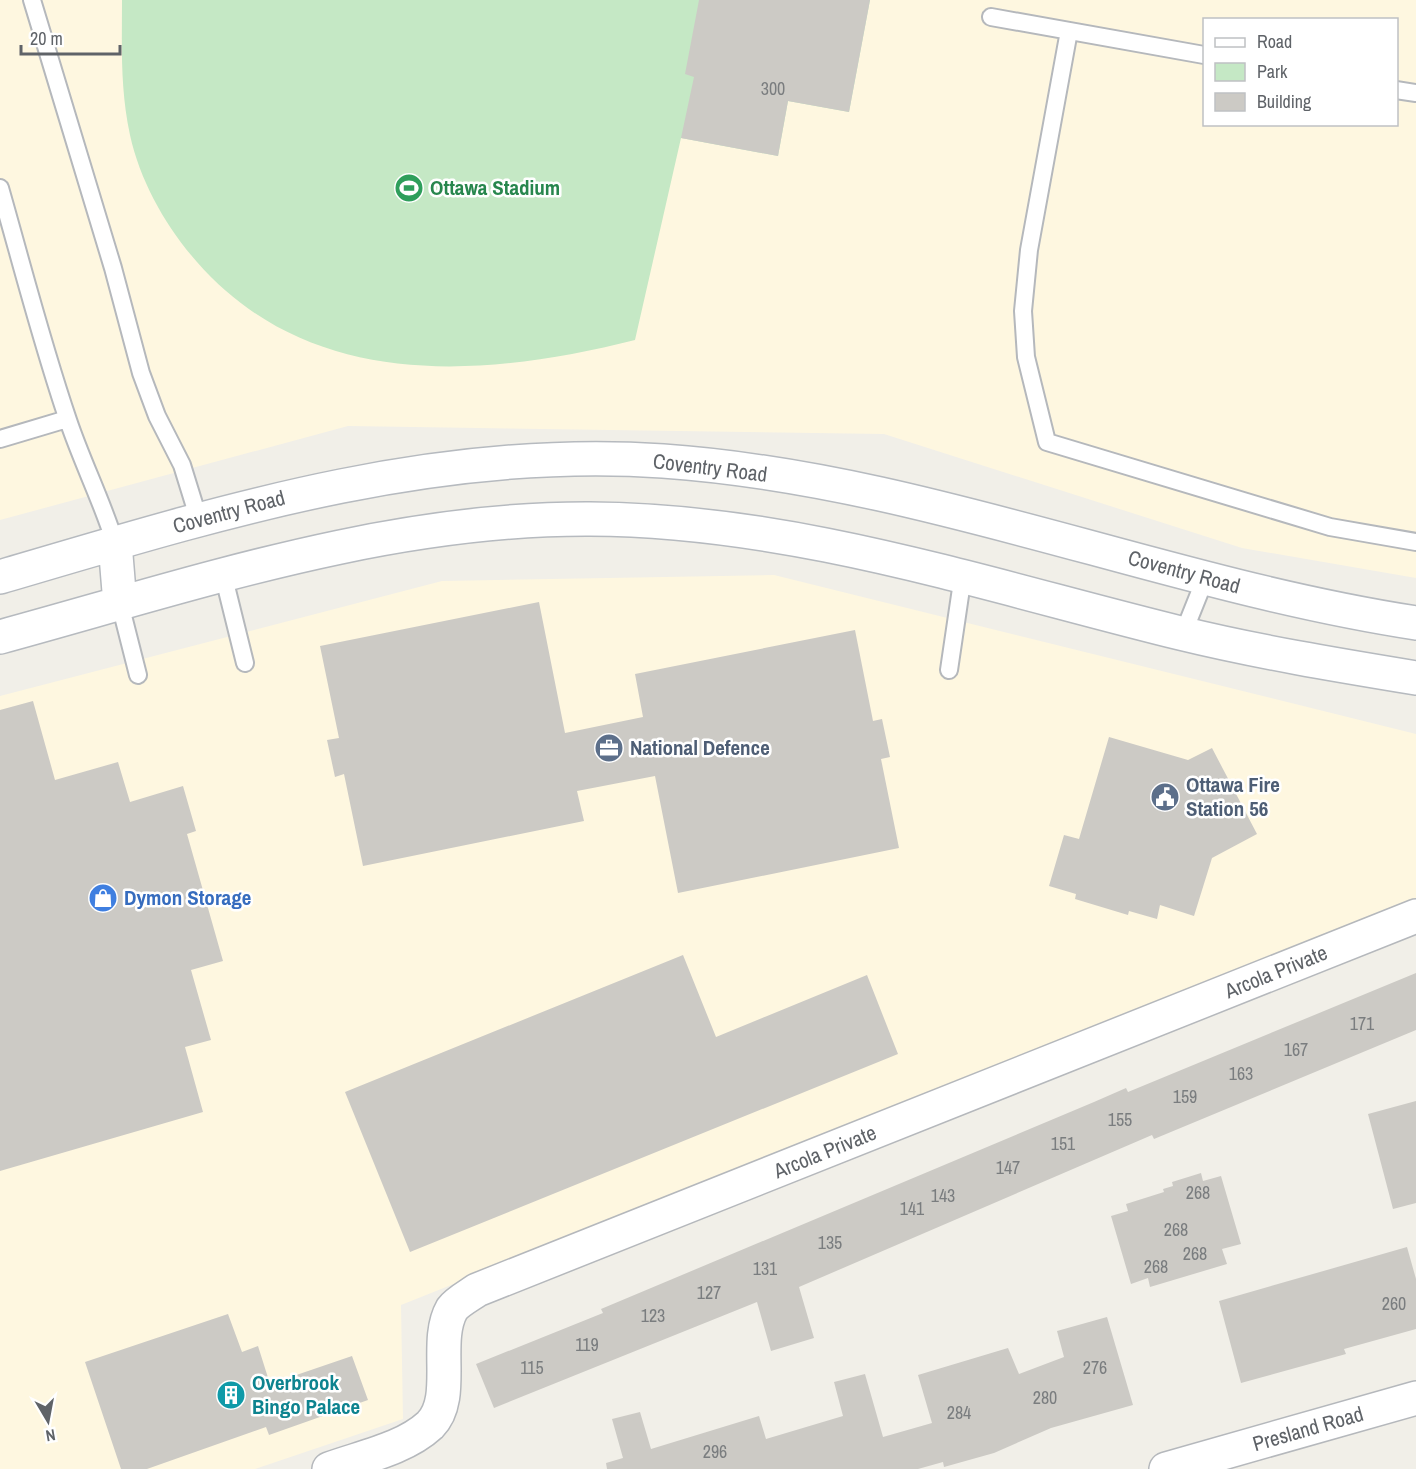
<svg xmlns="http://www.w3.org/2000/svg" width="1416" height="1469" font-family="'Archivo Narrow',sans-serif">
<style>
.commercial{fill:#fef7e0;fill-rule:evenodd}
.green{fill:#c5e8c5}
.building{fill:#cccac5}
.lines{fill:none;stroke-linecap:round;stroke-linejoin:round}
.service-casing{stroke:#b5b8bc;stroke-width:20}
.minor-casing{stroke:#b5b8bc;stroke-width:36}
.secondary-casing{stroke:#b6babf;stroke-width:36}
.service{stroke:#fff;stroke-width:16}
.minor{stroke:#fff;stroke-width:33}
.secondary{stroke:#fff;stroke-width:33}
.labels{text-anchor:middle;stroke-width:5;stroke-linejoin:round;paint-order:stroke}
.number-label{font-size:18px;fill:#7a7d7f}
.leisure-label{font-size:21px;font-weight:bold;fill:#27864d;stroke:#fff;text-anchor:start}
.street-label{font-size:21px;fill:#5f6368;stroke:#fff}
.service-label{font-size:21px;font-weight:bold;fill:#4e5e75;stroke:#fff;text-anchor:start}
.shop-label{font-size:21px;font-weight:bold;fill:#366cbe;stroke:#fff;text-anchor:start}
.culture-label{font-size:21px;font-weight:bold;fill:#0d838f;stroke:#fff;text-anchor:start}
</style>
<rect width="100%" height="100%" fill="#f1efe8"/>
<!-- commercial -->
<path class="commercial" d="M 0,0 L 1416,0 L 1416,578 L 1242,548 L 884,434 L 348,426 L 0,520 ZM 1204,20 L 1396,20 L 1396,124 L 1204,124 Z
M 774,575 L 1416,734 L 1416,900 L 401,1305 L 403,1419 L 255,1469 L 0,1469 L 0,696 L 442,581 Z"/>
<!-- green -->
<path class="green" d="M 122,0 L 870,0 L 849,112 L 788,101 L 778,156 L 681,138 L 635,340 C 483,378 311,392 197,262 C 166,227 140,181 130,135 C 120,88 122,47 122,0 Z"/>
<!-- building -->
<path class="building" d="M 699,0 L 870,0 L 849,112 L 788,101 L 778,156 L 681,138 L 694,77 L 685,74 Z
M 539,602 L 565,733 L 643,717 L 635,674 L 855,630 L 873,721 L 882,719 L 890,757 L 881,759 L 899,848 L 678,893 L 655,776 L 577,791 L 584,821 L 363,866 L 344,774 L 335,777 L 327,740 L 339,738 L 320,646 Z
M 33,701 L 55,780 L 118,762 L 130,802 L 183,786 L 196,831 L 187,834 L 223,961 L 191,970 L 211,1040 L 185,1047 L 203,1112 L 0,1171 L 0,710 Z
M 1109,737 L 1188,760 L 1212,748 L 1257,834 L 1212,858 L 1194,916 L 1160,905 L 1157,919 L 1129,911 L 1128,915 L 1075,899 L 1076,894 L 1049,886 L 1064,835 L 1079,839 Z
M 683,955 L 716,1037 L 867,975 L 898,1054 L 410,1252 L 345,1092 Z
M 1416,973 L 1416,1030 L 1154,1139 L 1152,1135 L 799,1287 L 814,1338 L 771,1351 L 757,1302 L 494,1408 L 476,1364 L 603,1313 L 601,1309 L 1094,1102 L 1126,1088 L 1128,1092 Z
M 1416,1101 L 1416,1203 L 1393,1209 L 1368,1114 Z
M 1201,1173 L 1203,1181 L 1221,1176 L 1241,1244 L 1222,1249 L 1227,1264 L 1150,1287 L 1148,1278 L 1131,1284 L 1111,1216 L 1128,1211 L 1126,1204 L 1164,1192 L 1163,1189 L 1173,1186 L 1172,1182 Z
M 1407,1247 L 1416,1279 L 1416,1329 L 1344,1349 L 1346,1354 L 1241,1383 L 1219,1301 Z
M 228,1314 L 242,1352 L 258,1346 L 270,1384 L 352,1356 L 368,1400 L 269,1435 L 266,1427 L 147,1469 L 121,1469 L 85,1362 Z
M 1107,1317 L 1133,1405 L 1051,1428 L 994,1453 L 944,1467 L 943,1462 L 918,1469 L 607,1469 L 606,1463 L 623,1458 L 612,1419 L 640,1412 L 651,1449 L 759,1416 L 766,1439 L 843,1416 L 834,1382 L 865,1374 L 883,1437 L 932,1423 L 918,1375 L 1008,1348 L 1019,1374 L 1064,1357 L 1057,1331 Z"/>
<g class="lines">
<!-- service casing -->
<g class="service-casing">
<path id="service" d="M 32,0 L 113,268 L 141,373 L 157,416 L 182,465 L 199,520
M 991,17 L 1204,55
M 1069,31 L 1029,250 L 1023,311 L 1026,357 L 1047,442 L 1330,527 L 1416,542
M 1396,90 L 1416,93
M 0,188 C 22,265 42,344 68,420 C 82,462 102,501 115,543
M 0,439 L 67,419
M 223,574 L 245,663
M 120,604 L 138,675
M 1183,634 L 1205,579
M 949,670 L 963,575"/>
</g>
<!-- minor casing -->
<g class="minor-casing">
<path id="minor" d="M 329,1469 C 362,1457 404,1449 430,1425 C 457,1398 433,1342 452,1309 C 457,1302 470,1295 477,1290 L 1416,916
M 1166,1469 L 1416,1398"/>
</g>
<!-- secondary casing -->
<g class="secondary-casing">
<path id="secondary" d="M 115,543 L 120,604
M 0,577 C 217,513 434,445 663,461 C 921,479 1162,584 1416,623
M 0,637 C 194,584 387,518 590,519 C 793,520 985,585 1180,633 C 1258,652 1337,665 1416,678"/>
</g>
<!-- service -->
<use href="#service" class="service"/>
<!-- minor -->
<use href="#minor" class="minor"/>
<!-- secondary -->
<use href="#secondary" class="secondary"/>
</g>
<!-- icons -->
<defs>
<g id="stadium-disc" transform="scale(1.5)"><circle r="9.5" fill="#2e9e5b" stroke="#fff"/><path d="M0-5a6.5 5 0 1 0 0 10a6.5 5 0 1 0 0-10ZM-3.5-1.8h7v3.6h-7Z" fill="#fff"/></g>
<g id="office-disc" transform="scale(1.5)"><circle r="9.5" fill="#5c6f8a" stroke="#fff"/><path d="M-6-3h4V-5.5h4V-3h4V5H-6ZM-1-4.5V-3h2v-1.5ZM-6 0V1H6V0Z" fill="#fff"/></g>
<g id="civic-disc" transform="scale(1.5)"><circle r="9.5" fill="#5c6f8a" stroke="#fff"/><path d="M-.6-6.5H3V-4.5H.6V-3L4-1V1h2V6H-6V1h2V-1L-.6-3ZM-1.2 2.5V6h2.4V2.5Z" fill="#fff"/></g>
<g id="shop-disc" transform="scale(1.5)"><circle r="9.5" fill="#3f7fe0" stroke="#fff"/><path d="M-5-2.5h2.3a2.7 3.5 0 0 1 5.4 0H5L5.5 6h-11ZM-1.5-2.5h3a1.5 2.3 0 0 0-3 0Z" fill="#fff"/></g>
<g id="building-disc" transform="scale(1.5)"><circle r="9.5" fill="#0f9aa8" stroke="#fff"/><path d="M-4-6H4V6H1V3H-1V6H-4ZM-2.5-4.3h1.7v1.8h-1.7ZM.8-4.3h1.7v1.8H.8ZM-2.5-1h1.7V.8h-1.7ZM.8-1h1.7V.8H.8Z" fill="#fff"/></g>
</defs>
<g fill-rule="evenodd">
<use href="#stadium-disc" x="409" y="188"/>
<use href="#office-disc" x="609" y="748"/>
<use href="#civic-disc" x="1165" y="797"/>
<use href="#shop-disc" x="103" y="898"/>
<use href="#building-disc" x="231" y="1395"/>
</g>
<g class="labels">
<!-- number labels -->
<g class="number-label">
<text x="773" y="95">300</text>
<text x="1362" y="1030">171</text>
<text x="1296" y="1056">167</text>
<text x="1241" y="1080">163</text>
<text x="1185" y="1103">159</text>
<text x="1120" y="1126">155</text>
<text x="1063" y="1150">151</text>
<text x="1008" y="1174">147</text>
<text x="1198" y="1199">268</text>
<text x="943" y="1202">143</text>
<text x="912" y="1215">141</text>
<text x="1176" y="1236">268</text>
<text x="830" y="1249">135</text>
<text x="1195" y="1260">268</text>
<text x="1156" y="1273">268</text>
<text x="765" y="1275">131</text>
<text x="709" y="1299">127</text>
<text x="1394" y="1310">260</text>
<text x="653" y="1322">123</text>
<text x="587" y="1351">119</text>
<text x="532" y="1374">115</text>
<text x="1095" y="1374">276</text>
<text x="1045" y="1404">280</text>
<text x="959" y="1419">284</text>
<text x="715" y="1458">296</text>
</g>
<!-- leisure labels -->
<g class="leisure-label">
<text x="430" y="195">Ottawa Stadium</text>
</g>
<!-- street labels -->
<g class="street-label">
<text transform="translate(710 468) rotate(7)" y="7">Coventry Road</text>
<text transform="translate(229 512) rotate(-15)" y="7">Coventry Road</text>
<text transform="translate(1184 572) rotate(15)" y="7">Coventry Road</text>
<text transform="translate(1276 972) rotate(-22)" y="7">Arcola Private</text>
<text transform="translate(825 1152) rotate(-22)" y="7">Arcola Private</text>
<text transform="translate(1308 1429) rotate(-16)" y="7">Presland Road</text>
</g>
<!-- service labels -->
<g class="service-label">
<text x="630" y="755">National Defence</text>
<text x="1186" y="792">Ottawa Fire<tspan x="1186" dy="24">Station 56</tspan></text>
</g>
<!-- shop labels -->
<g class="shop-label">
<text x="124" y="905">Dymon Storage</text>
</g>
<!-- culture labels -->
<g class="culture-label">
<text x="252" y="1390">Overbrook<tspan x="252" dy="24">Bingo Palace</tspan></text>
</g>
</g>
<!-- legend -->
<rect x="1203" y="18" width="195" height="108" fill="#ffffff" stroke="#bfc1c3" stroke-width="1.5"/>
<rect x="1215" y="38" width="30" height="9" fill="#ffffff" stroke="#bfc1c3" stroke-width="1.5"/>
<text x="1257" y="48" font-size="18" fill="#5f6368">Road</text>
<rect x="1215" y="63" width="30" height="18" fill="#c5e8c5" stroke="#bfc1c3" stroke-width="1.5"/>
<text x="1257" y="78" font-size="18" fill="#5f6368">Park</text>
<rect x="1215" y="93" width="30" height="18" fill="#cccac5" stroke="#bfc1c3" stroke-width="1.5"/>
<text x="1257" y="108" font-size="18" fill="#5f6368">Building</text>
<!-- north arrow -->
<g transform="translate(48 1421) rotate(170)" stroke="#ffffff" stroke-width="4.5" paint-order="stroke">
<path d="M0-4.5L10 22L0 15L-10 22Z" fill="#5f6368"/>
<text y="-9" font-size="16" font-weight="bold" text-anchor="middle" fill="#5f6368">N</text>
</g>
<!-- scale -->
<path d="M21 45v9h99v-9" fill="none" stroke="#5f6368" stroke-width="3"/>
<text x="30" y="45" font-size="18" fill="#5f6368" stroke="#ffffff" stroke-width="4.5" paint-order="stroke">20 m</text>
</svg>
